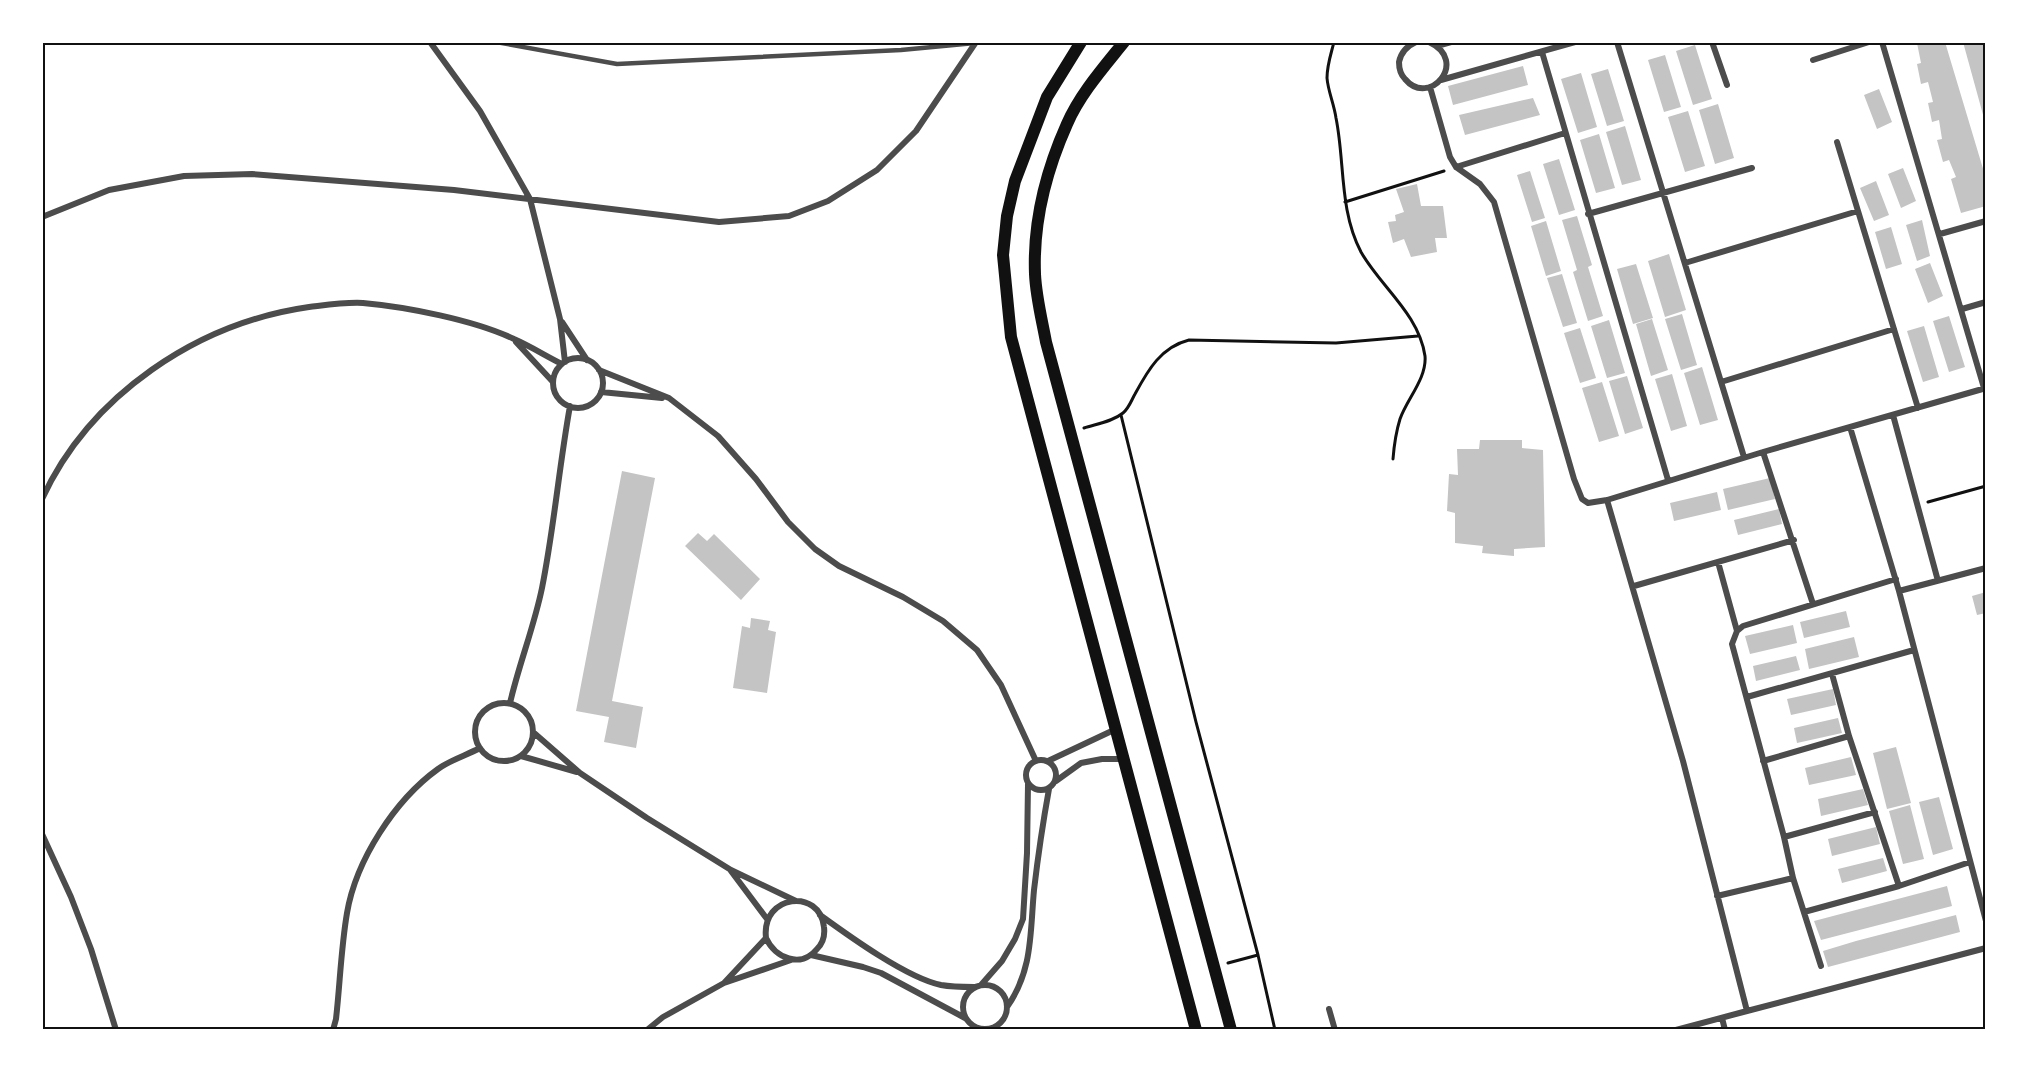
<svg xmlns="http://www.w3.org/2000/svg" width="2028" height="1072" font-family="'Source Sans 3',sans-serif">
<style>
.building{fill:#c4c4c4}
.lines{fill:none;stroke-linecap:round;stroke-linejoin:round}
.path{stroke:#111;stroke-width:3}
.service{stroke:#4c4c4c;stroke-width:4.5}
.minor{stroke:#4c4c4c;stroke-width:6}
.secondary{stroke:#111;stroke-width:12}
.neatline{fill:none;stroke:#111;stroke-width:2}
</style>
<rect width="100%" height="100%" fill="#fff"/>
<!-- building -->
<path class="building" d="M 1910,42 L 1945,42 L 1984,172 L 1986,172 L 1986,206 L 1961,213 L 1951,179 L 1956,177 L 1949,160 L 1943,162 L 1937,140 L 1942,139 L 1939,120 L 1932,122 L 1928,103 L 1933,102 L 1928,82 L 1921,84 L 1917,64 L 1921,63 L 1917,43 L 1910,45 Z
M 1963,42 L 1986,42 L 1986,122 L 1985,122 Z
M 1695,45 L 1712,99 L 1693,105 L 1676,51 Z
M 1665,55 L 1681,107 L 1664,112 L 1648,60 Z
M 1523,66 L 1528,85 L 1453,105 L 1448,86 Z
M 1608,69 L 1624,121 L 1607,126 L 1591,74 Z
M 1581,73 L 1597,127 L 1578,133 L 1561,79 Z
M 1879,89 L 1892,122 L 1877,129 L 1864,95 Z
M 1533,98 L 1540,115 L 1465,135 L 1459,115 Z
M 1718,104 L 1734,158 L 1715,164 L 1699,110 Z
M 1688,111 L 1705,166 L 1685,172 L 1668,117 Z
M 1625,126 L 1641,180 L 1622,185 L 1606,132 Z
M 1599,134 L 1615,188 L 1596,193 L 1580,140 Z
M 1559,159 L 1575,210 L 1559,215 L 1543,164 Z
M 1903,168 L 1916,201 L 1901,208 L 1888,174 Z
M 1530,171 L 1545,218 L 1532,222 L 1517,175 Z
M 1876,181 L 1889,215 L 1874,221 L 1860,188 Z
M 1417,184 L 1421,206 L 1443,206 L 1447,238 L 1435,238 L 1437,252 L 1411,257 L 1404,239 L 1393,243 L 1388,222 L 1396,221 L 1395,215 L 1404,212 L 1396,189 Z
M 1577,216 L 1592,265 L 1588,267 L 1603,316 L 1588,321 L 1573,272 L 1577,270 L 1562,220 Z
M 1922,220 L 1930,256 L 1917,261 L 1906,225 Z
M 1546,221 L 1561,271 L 1546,276 L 1531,226 Z
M 1891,227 L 1902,264 L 1886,269 L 1875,232 Z
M 1669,254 L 1686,310 L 1665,317 L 1648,261 Z
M 1930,263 L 1943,296 L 1928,303 L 1915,269 Z
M 1636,264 L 1653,318 L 1633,324 L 1617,269 Z
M 1562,274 L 1577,323 L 1563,327 L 1547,278 Z
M 1682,314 L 1697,365 L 1681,370 L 1665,319 Z
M 1949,316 L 1965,367 L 1949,372 L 1933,321 Z
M 1652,319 L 1668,370 L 1651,376 L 1636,324 Z
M 1609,320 L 1625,373 L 1607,378 L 1591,326 Z
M 1924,326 L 1939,377 L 1923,382 L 1907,331 Z
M 1580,328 L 1596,378 L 1580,383 L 1564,333 Z
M 1702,367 L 1718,420 L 1700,425 L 1684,373 Z
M 1672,374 L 1687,426 L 1671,431 L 1655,379 Z
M 1627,376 L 1643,428 L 1625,434 L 1609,381 Z
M 1602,382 L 1619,436 L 1599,442 L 1582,388 Z
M 1480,440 L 1522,440 L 1522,448 L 1543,450 L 1545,547 L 1514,549 L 1514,556 L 1482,553 L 1483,546 L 1455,543 L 1455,513 L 1447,511 L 1449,474 L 1458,475 L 1457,449 L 1479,449 Z
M 622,471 L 655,478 L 612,701 L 643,707 L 636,748 L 604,742 L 609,717 L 576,711 Z
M 1770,478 L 1775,499 L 1728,510 L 1723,489 Z
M 1717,492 L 1721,510 L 1674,521 L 1670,503 Z
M 1779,509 L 1782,524 L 1738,535 L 1734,520 Z
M 698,533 L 707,541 L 714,534 L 760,579 L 741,600 L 685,546 Z
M 1986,592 L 1986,613 L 1977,615 L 1972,596 Z
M 1846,611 L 1850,627 L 1804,638 L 1800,622 Z
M 751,618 L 770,621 L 768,630 L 776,632 L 767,693 L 733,688 L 742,626 L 750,628 Z
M 1793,625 L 1797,643 L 1750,654 L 1745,636 Z
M 1854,637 L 1859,657 L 1809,669 L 1805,649 Z
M 1796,656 L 1800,670 L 1756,681 L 1753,666 Z
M 1833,689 L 1836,705 L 1791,715 L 1787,699 Z
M 1838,718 L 1842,733 L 1797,743 L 1794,728 Z
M 1896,747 L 1911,803 L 1887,809 L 1873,753 Z
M 1851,757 L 1856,775 L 1809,785 L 1805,768 Z
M 1863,789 L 1868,805 L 1821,816 L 1818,799 Z
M 1939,797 L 1953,849 L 1933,855 L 1919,802 Z
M 1910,805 L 1924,859 L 1903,864 L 1889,811 Z
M 1876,827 L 1880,844 L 1832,856 L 1828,839 Z
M 1883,858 L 1887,871 L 1842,883 L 1838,869 Z
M 1947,886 L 1952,906 L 1821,940 L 1814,921 Z
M 1956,915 L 1960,932 L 1828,967 L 1823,951 L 1856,941 Z"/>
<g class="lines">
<!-- path -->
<path class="path" d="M 1334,42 C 1331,54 1327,65 1327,78 C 1328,91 1334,104 1336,118 C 1345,162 1339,210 1361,252 C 1380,286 1419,314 1425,356 C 1427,378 1407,399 1400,419 C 1396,432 1394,446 1393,459
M 1345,202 L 1444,171
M 1121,415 L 1196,722 L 1258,955 L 1275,1030
M 1084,428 C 1096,424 1112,422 1123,413 C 1129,408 1131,401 1135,394 C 1148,370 1161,347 1189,340 L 1336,343 L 1418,336
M 1928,502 L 1986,486
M 1228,963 L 1258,955"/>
<!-- service -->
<path class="service" d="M 496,42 L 617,64 L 901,50 L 975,43"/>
<!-- minor -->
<path class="minor" d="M 430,42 L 480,111 L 530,199 L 560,319 L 565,362
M 1416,42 C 1407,46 1401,52 1399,62 C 1399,69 1400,74 1405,79 C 1429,108 1470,61 1429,42
M 1617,42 L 1744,457
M 1712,42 L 1727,85
M 1882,42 L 1984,388
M 1437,46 L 1451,42
M 1542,52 L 1668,480
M 1813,60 L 1869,42
M 1441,80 L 1575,42
M 1430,87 L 1450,157 L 1456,167 L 1480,184 L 1494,202 L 1574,479 L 1582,499 L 1588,503 L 1607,500 L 1763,452 L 1986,388
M 1837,142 L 1918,408
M 1456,167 L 1565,133
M 1588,214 L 1752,168
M 42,217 L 109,190 L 184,176 L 252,174 L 454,190 L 719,222 L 789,216 L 828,201 L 877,170 L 916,131 L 976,42
M 1940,234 L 1986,221
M 1685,263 L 1858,211
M 1962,309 L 1986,302
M 562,322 L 587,360
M 516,342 L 553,382
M553 383a25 25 0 1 1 50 0a25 25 0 1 1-50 0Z
M 599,370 L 669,398 L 718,436 L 756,479 L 788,522 L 815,549 L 839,566 L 903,597 L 943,621 L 977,650 L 1001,685 L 1036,761
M 1721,382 L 1894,329
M 601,392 L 662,398
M 1893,415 L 1938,581
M 1850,427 L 1899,591 L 1986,921
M 1763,452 L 1813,604
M 42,499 C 90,395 197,323 309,307 C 326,305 345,302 363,303 C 407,307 474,320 514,339 C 530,346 546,356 562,364
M 1607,500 L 1683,761 L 1747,1011 L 1986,948
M 1718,562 L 1737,631
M 1634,586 L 1794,540
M 1899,591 L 1986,568
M 1832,674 L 1849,736 L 1899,886
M 1747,697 L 1914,650
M475 732a29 29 0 1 1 58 0a29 29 0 1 1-58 0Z
M 510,703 C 519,664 534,627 542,588 C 554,528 559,467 570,406
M 533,732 L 580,773 L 647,818 L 731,870 L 796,901
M 521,756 L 577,772
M1026 775a15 15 0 1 1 30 0a15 15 0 1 1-30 0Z
M 1048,761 L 1116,729
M 1763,761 L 1849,736
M 1056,781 L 1081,763 L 1102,759 L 1123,759
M 42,834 L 71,897 L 91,949 L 116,1030
M 1784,837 L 1875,812
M 731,871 L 767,919
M 1717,896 L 1793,878
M 1804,912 L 1899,886 L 1970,862
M 820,915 C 849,936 907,978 941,985 C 952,987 963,987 974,987
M 811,955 L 863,967 L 881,973 L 965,1018
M 1821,966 L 1793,878 L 1784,837 L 1732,644 L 1737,631 L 1743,626 L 1896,579
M 724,983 L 766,938 C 761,894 820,888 824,927 C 825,935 823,943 817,949 C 801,969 775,958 766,938
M963 1007a22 22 0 1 1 44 0a22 22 0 1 1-44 0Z
M 981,985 L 1002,961 L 1015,939 L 1023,919 L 1027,853 L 1028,784
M 1007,1007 C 1033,970 1030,933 1034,890 C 1038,856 1043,822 1049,789
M 1329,1009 L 1335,1030
M 1722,1018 L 1725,1030
M 333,1030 L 336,1019 C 340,984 341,948 347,913 C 356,860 395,800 438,769 C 450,760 467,755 480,748
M 647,1030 L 663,1017 L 724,983 L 791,960
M 1676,1030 L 1747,1011"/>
<!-- secondary -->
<path class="secondary" d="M 1081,42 L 1047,97 L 1015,181 L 1007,216 L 1003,255 L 1011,337 L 1196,1030
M 1124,42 C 1104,67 1080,94 1067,124 C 1046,171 1033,222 1035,274 C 1036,297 1042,320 1046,342 L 1231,1030"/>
</g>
<!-- border -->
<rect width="2028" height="1072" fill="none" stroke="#ffffff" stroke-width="87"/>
<rect x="44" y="44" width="1940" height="984" class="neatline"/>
</svg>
